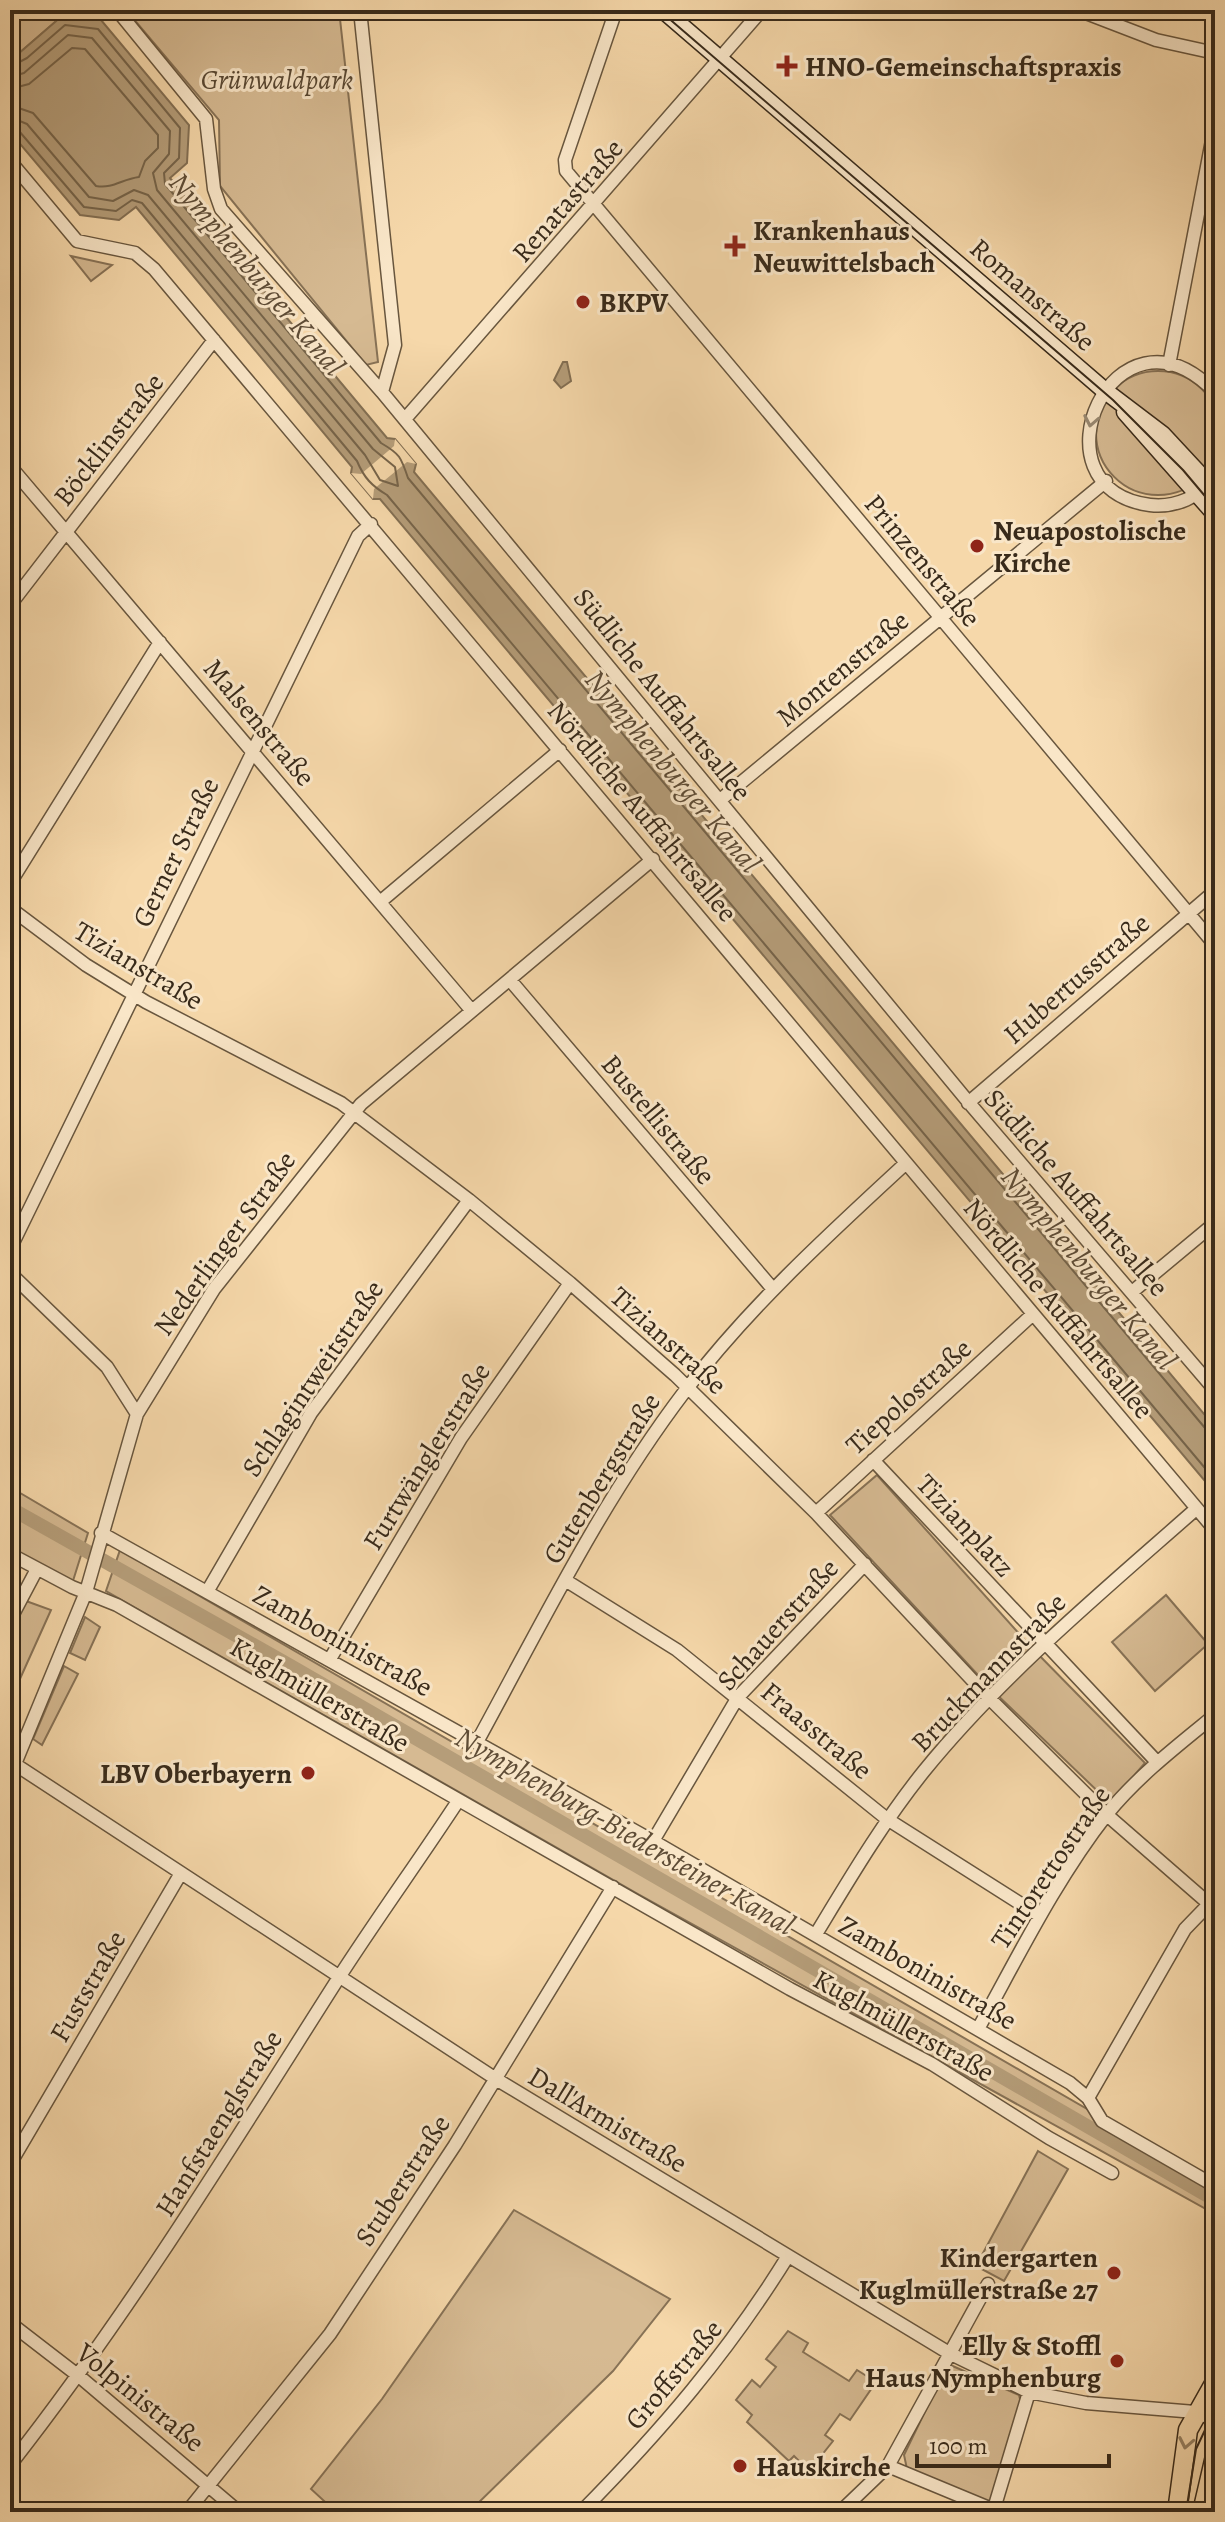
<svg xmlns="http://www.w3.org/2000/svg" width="1225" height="2522" font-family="Alegreya,serif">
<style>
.green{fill:#d6ba92;stroke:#877256;stroke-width:2}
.water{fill:#b59d79;stroke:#836f53;stroke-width:2}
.pier{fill:#f6d8aa}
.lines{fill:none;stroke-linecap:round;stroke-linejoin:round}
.shore{stroke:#76644a;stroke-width:2}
.canal{stroke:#b59d79;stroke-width:14}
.street-casing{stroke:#68563e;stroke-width:15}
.secondary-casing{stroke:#382a1a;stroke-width:19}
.primary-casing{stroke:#382a1a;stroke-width:21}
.street{stroke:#f9e6c8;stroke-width:12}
.secondary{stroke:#f9e6c8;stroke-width:16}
.primary{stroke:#f6d8aa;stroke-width:18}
.tram{stroke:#382a1a;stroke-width:2}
.oneway{stroke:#988871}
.oneway2{stroke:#978162}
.poi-dot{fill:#8f2418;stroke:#f9e6c8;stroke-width:3}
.labels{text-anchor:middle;stroke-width:6;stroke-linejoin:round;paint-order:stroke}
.poi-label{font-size:28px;font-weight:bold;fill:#382a1a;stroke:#f9e6c8;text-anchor:start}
.park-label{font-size:28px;font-style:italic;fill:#584732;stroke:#f9e6c8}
.street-label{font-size:28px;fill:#382a1a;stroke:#f9e6c8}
.water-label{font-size:30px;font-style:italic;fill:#5e4c36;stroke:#f9e6c8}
</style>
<rect width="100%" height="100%" fill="#f6d8aa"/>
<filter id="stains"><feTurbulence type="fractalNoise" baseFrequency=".0025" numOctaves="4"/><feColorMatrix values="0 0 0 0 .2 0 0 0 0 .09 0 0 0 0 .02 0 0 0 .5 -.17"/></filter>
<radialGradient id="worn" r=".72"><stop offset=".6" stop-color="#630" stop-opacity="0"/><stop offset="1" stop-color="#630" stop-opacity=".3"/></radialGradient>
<!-- green -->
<path class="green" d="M 10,10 L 93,10 L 101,20 L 62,16 L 10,61 Z
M 126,10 L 339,10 L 378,362 L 366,365 L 220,186 L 219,120 Z
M 71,256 L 112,265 L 91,281 Z
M1096 433a62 62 0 1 1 124 0a62 62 0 1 1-124 0Z
M 877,1475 L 1030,1646 L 1145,1763 L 1110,1803 L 990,1688 L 830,1515 Z
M 10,1487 L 88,1533 L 72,1584 L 10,1547 Z
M 120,1550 L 1215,2183 L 1215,2214 L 638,1894 L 106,1591 Z
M 1166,1595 L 1208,1644 L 1155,1691 L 1112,1642 Z
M 26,1601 L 51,1610 L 10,1701 L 10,1635 Z
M 85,1617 L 100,1627 L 85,1660 L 70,1653 Z
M 64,1666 L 78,1674 L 42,1745 L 33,1739 Z
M 1038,2151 L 1068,2169 L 1004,2281 L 976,2266 Z
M 514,2210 L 670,2299 L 613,2371 L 469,2512 L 336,2512 L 311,2489 L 382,2399 Z
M 788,2331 L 808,2343 L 803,2352 L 849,2381 L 857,2370 L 876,2382 L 850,2420 L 840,2414 L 825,2435 L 833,2441 L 809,2471 L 794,2456 L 789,2461 L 747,2422 L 752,2415 L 736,2400 L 752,2380 L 760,2387 L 776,2367 L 766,2359 Z
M 948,2364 L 1019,2395 L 1021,2403 L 991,2504 L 907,2469 L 904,2455 Z"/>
<!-- water -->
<path class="water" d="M 62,16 L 101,20 L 189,125 L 187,163 L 170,178 L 387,438 L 395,439 L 416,464 L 414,472 L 1215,1427 L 1215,1493 L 380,499 L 373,499 L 351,473 L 352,467 L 136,207 L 119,220 L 80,215 L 10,132 L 10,61 Z
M 563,362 L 567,362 L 571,381 L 561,388 L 554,380 Z"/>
<!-- pier -->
<path class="pier" d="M 395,439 L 416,464 L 407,462 L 374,489 L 373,499 L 351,473 L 361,474 L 394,446 Z"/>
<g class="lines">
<!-- shore -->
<path class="shore" d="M 10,67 L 27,58 L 65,25 L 98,29 L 180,128 L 179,158 L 164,173 L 165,184 L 381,443 C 400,454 401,457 408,478 L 1205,1428 L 1215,1431
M 10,77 L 24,73 L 68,35 L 92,38 L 170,131 L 169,154 L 153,173 L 157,190 L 373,449 L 395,467 L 398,486 L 380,480 L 365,455 L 148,195 L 134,190 L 113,201 L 89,197 L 27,124 L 10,117
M 10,89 L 29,84 L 72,48 L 85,49 L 158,135 L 158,148 L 145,161 L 139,177 C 122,179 113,189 96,186 L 33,113 L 10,105
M 10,128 L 19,131 L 84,207 L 116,211 L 132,200 L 142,203 L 357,461 C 364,478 372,486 387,495 L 1215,1480"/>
<!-- canal -->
<path class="canal" d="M 10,1508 L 289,1665 L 1215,2200"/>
<!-- street casing -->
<g class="street-casing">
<path id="street" d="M 117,10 L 206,119 L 214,189 L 221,209 L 382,392 L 970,1104 L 1215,1390
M 360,10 L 395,345 L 382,392
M 616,10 L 565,160 L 566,171 L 1215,945
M 1078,10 L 1156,40 L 1215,53
M 10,161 L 77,241 L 135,253 L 154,269 L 1215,1530
M 1169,365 L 1215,125
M 1215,392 C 1114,288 1026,489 1150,505 C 1175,508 1200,497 1215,477
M 405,419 L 762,10
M 10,466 L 472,1011
M 10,605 L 214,340
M 720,800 L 1106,481
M 10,883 L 160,642
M 380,902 L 560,750
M 10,908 L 86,965 L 146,1002 L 341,1103 L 469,1200 L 570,1283 L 675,1375 L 816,1513 L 990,1699 L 1107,1815 L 1215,1909
M 510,980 L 772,1288
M 968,1103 L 1215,891
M 10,1249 L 358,536 L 371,524
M 10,1273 L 107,1367 L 137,1414
M 1132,1292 L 1215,1223
M 873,1460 L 1157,1762
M 816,1513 L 1033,1314
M 101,1533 L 653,1841 L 1070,2083 L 1088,2098 L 1102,2121 L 1215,2186
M 10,1554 L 72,1587 L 117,1605 L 790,1989 L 932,2064 L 1049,2138 L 1112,2173
M 565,1580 L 677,1650 L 887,1819 L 1040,1916
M 207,1592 L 311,1413 L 469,1200
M 10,1620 L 37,1569
M 330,1659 L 461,1438 L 570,1283
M 477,1742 C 542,1623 602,1500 685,1391 C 749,1307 827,1236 905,1164
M 10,1761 L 496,2079 L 949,2353 L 1029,2392 L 1086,2403 L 1195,2412 L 1215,2420
M 10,1776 L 86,1592 L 137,1414 L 214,1289 L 361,1104 L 653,859
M 653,1841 L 738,1697 L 865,1564
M 816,1934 C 850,1878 883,1822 924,1771 C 1003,1674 1103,1591 1196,1509
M 978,2029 C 1018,1957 1056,1879 1107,1814 C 1138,1776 1177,1746 1215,1715
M 1088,2098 L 1185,1929 L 1213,1900
M 10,2164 L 181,1873
M 10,2323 L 80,2377 L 239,2512
M 10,2465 C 130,2312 231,2147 336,1982 C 375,1921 418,1862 458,1801
M 888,2466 L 994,2510
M 187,2512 L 330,2334 L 455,2145 L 613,1887
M 581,2512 C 661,2431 728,2353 788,2256
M 840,2512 L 888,2466 L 988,2284
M 993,2512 L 1029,2392"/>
</g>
<!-- secondary casing -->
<g class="secondary-casing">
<path id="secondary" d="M 663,10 L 1104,390 L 1162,434 L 1215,491
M 1125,412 L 1215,514"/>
</g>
<!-- primary casing -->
<g class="primary-casing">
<path id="primary" d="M 1177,2512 L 1188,2430 L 1215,2382
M 1202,2512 L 1215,2456"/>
</g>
<!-- street -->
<use href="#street" class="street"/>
<!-- secondary -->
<use href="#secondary" class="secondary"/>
<!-- primary -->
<use href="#primary" class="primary"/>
<!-- tram -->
<path class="tram" d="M 659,10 L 1113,400 L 1183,470 L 1215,508
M 1186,2512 L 1196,2449 L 1215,2409"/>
</g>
<!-- one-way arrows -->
<defs><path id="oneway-chevron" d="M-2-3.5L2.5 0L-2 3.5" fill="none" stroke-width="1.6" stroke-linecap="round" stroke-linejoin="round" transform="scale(2)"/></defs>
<use class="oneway" href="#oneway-chevron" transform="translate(1091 421) rotate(101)"/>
<use class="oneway2" href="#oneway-chevron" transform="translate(1186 2443) rotate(101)"/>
<!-- markers -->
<g class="poi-dot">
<path d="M783 54h8v8h8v8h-8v8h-8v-8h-8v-8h8z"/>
<path d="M731 234h8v8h8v8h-8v8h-8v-8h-8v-8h8z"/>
<circle cx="583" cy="302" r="8"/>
<circle cx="977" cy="546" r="8"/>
<circle cx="308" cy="1773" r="8"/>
<circle cx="1114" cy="2273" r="8"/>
<circle cx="1117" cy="2361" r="8"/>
<circle cx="740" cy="2466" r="8"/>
</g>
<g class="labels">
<!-- poi labels -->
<g class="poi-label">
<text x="805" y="76">HNO-Gemeinschaftspraxis</text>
<text x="753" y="240">Krankenhaus<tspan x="753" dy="32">Neuwittelsbach</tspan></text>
<text x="599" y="312">BKPV</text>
<text x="993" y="540">Neuapostolische<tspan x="993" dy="32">Kirche</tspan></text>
<text x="292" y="1783" text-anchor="end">LBV Oberbayern</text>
<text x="1098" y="2267" text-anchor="end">Kindergarten<tspan x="1098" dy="32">Kuglmüllerstraße 27</tspan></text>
<text x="1101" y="2355" text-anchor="end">Elly &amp; Stoffl<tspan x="1101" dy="32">Haus Nymphenburg</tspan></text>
<text x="756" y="2476">Hauskirche</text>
</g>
<!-- park labels -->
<g class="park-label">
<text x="277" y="89">Grünwaldpark</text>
</g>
<!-- street labels -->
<g class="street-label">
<text transform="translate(567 200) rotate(-49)" y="10">Renatastraße</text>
<text transform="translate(1033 294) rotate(41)" y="10">Romanstraße</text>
<text transform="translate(108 439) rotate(-52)" y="10">Böcklinstraße</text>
<text transform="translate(923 560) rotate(50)" y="10">Prinzenstraße</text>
<text transform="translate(842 668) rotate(-40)" y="10">Montenstraße</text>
<text transform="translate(663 694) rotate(51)" y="10">Südliche Auffahrtsallee</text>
<text transform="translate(260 722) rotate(50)" y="10">Malsenstraße</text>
<text transform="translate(643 811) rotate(50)" y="10">Nördliche Auffahrtsallee</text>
<text transform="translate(175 852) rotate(-64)" y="10">Gerner Straße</text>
<text transform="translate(139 965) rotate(31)" y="10">Tizianstraße</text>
<text transform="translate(1076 978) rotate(-41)" y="10">Hubertusstraße</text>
<text transform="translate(659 1119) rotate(50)" y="10">Bustellistraße</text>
<text transform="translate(1077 1192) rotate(49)" y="10">Südliche Auffahrtsallee</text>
<text transform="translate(224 1243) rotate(-54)" y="10">Nederlinger Straße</text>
<text transform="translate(1059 1308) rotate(50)" y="10">Nördliche Auffahrtsallee</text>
<text transform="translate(669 1340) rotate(42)" y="10">Tizianstraße</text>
<text transform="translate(312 1378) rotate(-56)" y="10">Schlagintweitstraße</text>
<text transform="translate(908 1396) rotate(-42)" y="10">Tiepolostraße</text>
<text transform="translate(426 1456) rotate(-58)" y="10">Furtwänglerstraße</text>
<text transform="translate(601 1478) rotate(-58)" y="10">Gutenbergstraße</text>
<text transform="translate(966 1525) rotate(47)" y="10">Tizianplatz</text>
<text transform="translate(777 1624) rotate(-48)" y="10">Schauerstraße</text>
<text transform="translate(343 1640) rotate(29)" y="10">Zamboninistraße</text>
<text transform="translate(988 1672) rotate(-46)" y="10">Bruckmannstraße</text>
<text transform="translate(320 1694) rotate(30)" y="10">Kuglmüllerstraße</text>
<text transform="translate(817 1730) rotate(40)" y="10">Fraasstraße</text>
<text transform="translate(1050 1867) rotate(-56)" y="10">Tintorettostraße</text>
<text transform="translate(928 1972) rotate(30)" y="10">Zamboninistraße</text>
<text transform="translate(87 1986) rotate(-60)" y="10">Fuststraße</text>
<text transform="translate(904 2025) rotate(29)" y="10">Kuglmüllerstraße</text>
<text transform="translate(608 2119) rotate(31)" y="10">Dall'Armistraße</text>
<text transform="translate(218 2123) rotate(-58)" y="10">Hanfstaenglstraße</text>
<text transform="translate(402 2180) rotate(-57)" y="10">Stuberstraße</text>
<text transform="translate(673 2374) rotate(-50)" y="10">Groffstraße</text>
<text transform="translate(141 2397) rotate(39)" y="10">Volpinistraße</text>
</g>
<!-- water labels -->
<g class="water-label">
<text transform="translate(257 274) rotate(50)" y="10">Nymphenburger Kanal</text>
<text transform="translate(673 771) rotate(50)" y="10">Nymphenburger Kanal</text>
<text transform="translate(1089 1268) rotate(50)" y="10">Nymphenburger Kanal</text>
<text transform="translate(625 1831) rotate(30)" y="10">Nymphenburg-Biedersteiner Kanal</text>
</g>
</g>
<!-- margin -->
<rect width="1225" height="2522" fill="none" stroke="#f6d8aa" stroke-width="40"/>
<rect x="12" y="12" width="1201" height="2498" fill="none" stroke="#382a1a" stroke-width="4"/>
<rect x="20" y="20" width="1185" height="2482" fill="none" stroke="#382a1a" stroke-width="2"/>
<!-- scale -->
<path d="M917 2454v12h192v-12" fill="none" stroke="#382a1a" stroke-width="4"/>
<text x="929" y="2454" font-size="24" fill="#382a1a" stroke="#f9e6c8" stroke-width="6" paint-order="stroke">100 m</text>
<rect width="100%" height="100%" filter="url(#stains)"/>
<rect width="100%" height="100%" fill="url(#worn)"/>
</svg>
